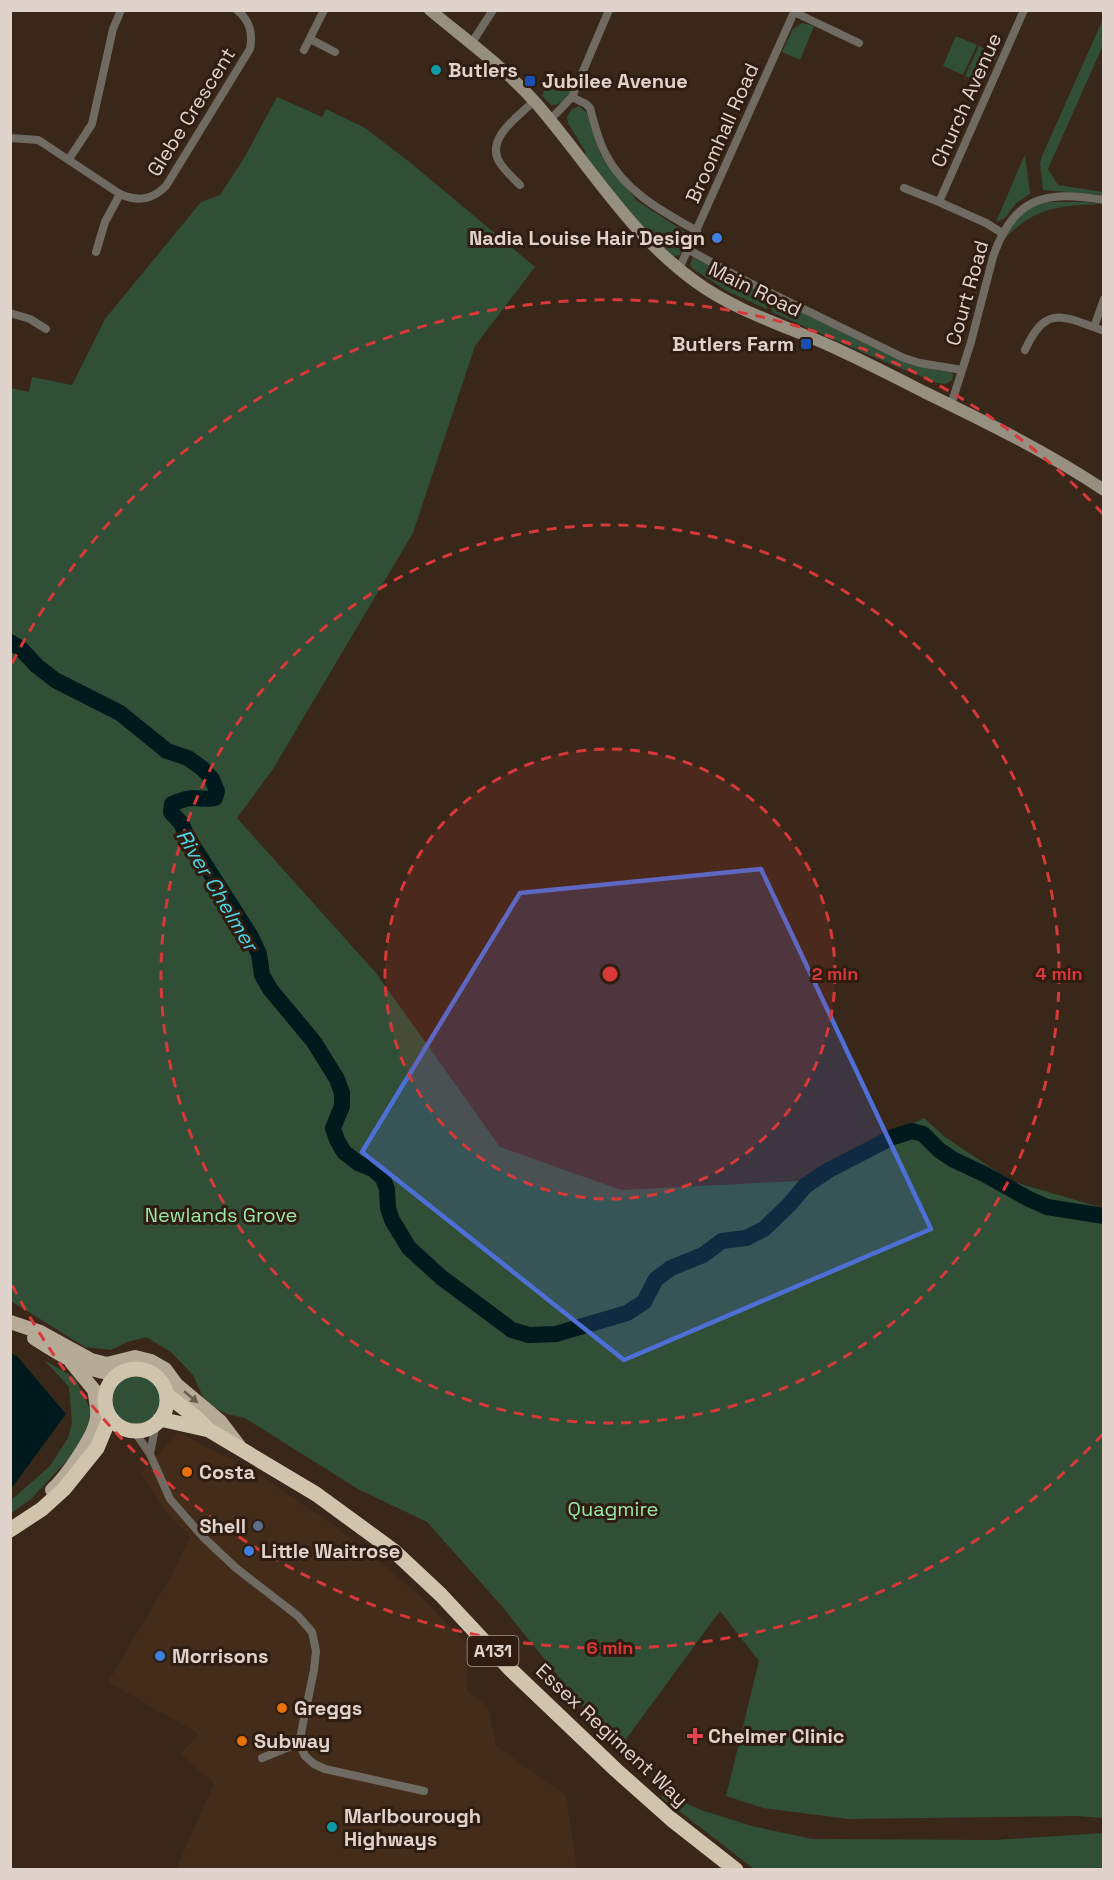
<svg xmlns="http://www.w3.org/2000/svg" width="1114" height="1880" font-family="'Space Grotesk',sans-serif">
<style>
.built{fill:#442c1b}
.green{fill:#314f37}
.water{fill:#00191d}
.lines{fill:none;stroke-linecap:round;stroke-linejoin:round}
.river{stroke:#00191d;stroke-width:16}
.street{stroke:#706b62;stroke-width:8}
.secondary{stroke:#978f80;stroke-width:12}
.primary{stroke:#b5ab97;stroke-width:14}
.highway{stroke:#d0c4ac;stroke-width:15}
.oneway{fill:#6b5d4d}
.marked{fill:#4e6fd5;fill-opacity:0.2;stroke:#4e6fd5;stroke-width:4.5;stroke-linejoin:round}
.ring{fill:none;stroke:#d73938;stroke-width:3;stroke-dasharray:10 8}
.culture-dot{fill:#0f9aa8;stroke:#2f1d11;stroke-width:2}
.transit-dot{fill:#1a4fb4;stroke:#2f1d11;stroke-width:2}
.shop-dot{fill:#3f7fe0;stroke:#2f1d11;stroke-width:2}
.food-dot{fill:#e8710a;stroke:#2f1d11;stroke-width:2}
.service-dot{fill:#5c6f8a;stroke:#2f1d11;stroke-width:2}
.health-dot{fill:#e0444e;stroke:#2f1d11;stroke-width:2}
.labels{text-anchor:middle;stroke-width:6;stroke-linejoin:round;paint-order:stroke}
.shield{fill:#2f1d11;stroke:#ab9c94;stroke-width:1.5}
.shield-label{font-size:18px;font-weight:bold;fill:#e0d3cc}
.poi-label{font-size:20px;font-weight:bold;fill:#e0d3cc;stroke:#2f1d11;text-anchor:start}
.street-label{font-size:20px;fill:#e0d3cc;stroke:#2f1d11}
.park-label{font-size:20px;fill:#99e7a8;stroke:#2f1d11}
.water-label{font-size:21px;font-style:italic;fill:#4cd5e6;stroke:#2f1d11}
.centre{fill:#d73938;stroke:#2f1d11;stroke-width:3}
.ring-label{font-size:18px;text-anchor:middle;font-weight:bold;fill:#d73938;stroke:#2f1d11;stroke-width:6;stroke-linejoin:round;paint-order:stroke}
</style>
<rect width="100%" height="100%" fill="#39271a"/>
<!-- built -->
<path class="built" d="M 178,1432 L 254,1472 L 333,1525 L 417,1593 L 466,1643 L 467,1691 L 488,1707 L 496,1746 L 566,1795 L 577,1869 L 176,1869 L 214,1783 L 180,1754 L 199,1734 L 108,1682 L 170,1578 L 190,1537 L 162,1507 L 141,1473 Z"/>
<!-- green -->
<path class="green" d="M 1103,19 L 1103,45 L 1048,169 L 1058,185 L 1103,192 L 1103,195 L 1043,190 L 1040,163 L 1042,156 Z
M 802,23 L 814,26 L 800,60 L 782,52 L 793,29 Z
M 956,36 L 977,45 L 963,75 L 943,66 Z
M 979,46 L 998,55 C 993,65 986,72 981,83 L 965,76 Z
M 548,80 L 571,90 C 567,99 561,105 551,105 L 542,96 Z
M 277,97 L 322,117 L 326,109 L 365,128 L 412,164 L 535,267 L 475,346 L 413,533 L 273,769 L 237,818 L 376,973 L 500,1147 L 621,1190 L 799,1181 L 924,1118 L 945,1137 L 1011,1181 L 1103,1208 L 1103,1818 L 1077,1816 L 848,1819 L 763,1808 L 726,1796 L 759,1661 L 720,1611 L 618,1750 L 500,1604 L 427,1522 L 358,1489 L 245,1418 L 227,1414 L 206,1403 L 193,1375 L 171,1352 L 146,1337 L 127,1342 L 111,1350 L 85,1347 L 11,1301 L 10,388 L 29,392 L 32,377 L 72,385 L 105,319 L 201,202 L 220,195 L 243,160 Z
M 579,106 L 587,113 L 600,154 L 637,201 L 687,233 L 687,239 L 680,255 L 673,256 L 636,221 L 585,155 L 586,153 L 568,123 L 567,117 L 572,109 Z
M 1025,154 L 1030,194 L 1016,203 L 1005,218 L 996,222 Z
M 1044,202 L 1087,202 L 1101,204 C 1053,206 1032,208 998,246 C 1012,219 1015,212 1044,202 Z
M 693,257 L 772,297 L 766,309 L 727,291 L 693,269 L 690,265 Z
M 774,299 L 939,371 L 951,372 L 953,375 L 952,380 L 946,384 L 937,383 L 871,356 L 772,312 L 773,310 L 770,309 Z
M 44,1360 L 75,1378 L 93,1415 L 74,1453 L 31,1499 L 11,1513 L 10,1501 L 50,1466 L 68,1438 L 72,1423 L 69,1387 Z
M110 1399a25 25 0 1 1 50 0a25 25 0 1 1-50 0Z
M 664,1793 L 701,1810 L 752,1826 L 812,1839 L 995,1840 L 1103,1833 L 1103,1869 L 754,1869 L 661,1797 Z"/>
<!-- water -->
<path class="water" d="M 11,1353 L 17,1356 L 66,1414 L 11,1489 Z"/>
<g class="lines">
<!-- river -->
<path class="river" d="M 10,642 L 20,648 L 37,666 L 55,680 L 120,713 L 167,751 L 188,758 L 203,769 L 212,779 L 217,791 L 215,798 C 206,800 201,798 193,798 C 186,798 179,801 172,804 L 171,812 L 181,823 L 188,838 L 250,935 L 259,954 L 262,975 L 270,989 L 314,1042 L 337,1079 L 342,1093 L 342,1106 L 333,1128 L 337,1140 L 344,1152 L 358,1163 L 373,1169 L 383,1178 L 387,1189 L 388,1208 L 392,1220 L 409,1248 L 442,1278 L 512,1330 L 529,1335 L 556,1334 L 627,1313 L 644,1302 L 656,1279 L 671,1268 L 703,1255 L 722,1241 L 746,1238 L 764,1229 L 789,1205 L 805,1186 L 829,1170 L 893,1137 L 912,1131 L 923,1134 L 939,1150 L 954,1160 L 984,1174 L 1029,1199 L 1047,1207 L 1104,1216"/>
<!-- street -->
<path class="street" d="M 794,12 L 859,43
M 310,39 L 335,52
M 471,44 L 493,10
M 304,50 L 324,10
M 572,97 L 586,104 L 590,108 C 594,123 598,139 605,153 C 624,191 661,211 697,231
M 550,120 L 572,97 L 609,10
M 10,138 L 38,140 L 43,143 L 120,194 C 138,202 152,200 166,186 L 250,49 C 253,33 250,21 237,10
M 69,159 L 92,124 L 113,29 L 121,10
M 520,185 C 513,178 505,171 500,163 C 484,139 519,116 534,101
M 904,188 L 939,202
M 1002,233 L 986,223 L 939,202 L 1024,10
M 689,250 L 746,281 L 904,358 L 920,363 L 962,370
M 96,252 L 105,222 L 120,194
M 679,269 L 795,10
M 10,313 L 30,319 L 46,329
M 1094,327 L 1104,299
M 1025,350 C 1046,304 1062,316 1104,331
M 951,405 L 971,342 L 993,257 C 1013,197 1045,190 1104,200
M 134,1431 L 150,1454 L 170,1499 L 203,1537 L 236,1568 L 298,1616 L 312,1632 L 316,1651 L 314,1670 L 299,1743 L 305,1756 L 314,1764 L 325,1769 L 424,1791
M 150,1454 L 156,1423
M 262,1758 L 299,1743"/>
<!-- secondary -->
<path class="secondary" d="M 430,10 C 466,40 505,68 536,103 C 589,164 629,234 696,282 C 737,312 789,327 835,348 C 865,362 895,377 924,392 C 986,422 1047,452 1104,490"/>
<!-- primary -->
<path class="primary" d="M 10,1322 L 40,1332 L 91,1360 L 107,1364 L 135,1357 L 151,1361 L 165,1369 L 176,1384 L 220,1421 L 239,1446
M 34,1338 C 61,1355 87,1373 119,1374
M 71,1362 L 99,1396
M 52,1490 C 66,1477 94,1437 97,1418 C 98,1408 96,1399 94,1390"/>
<!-- highway -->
<path class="highway" d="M105 1400a31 31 0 1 1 62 0a31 31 0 1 1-62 0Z
M 167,1395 L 198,1419 L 209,1430 L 316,1494 L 394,1551 L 441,1595 L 509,1668 L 616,1770 L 671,1819 L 736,1870
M 160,1419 L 209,1430
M 10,1530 L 42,1509 L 64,1489 L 97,1448 L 110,1417"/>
</g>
<!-- one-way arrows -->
<defs><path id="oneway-solid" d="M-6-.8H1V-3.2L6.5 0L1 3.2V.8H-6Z" transform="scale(1.5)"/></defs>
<use class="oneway" href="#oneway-solid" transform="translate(191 1397) rotate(40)"/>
<!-- marked area -->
<path class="marked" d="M 761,869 L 931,1229 L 624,1360 L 362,1152 L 520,893 Z"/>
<!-- distance rings -->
<circle cx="610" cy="974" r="225" fill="#d73938" fill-opacity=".12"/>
<g class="ring">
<circle cx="610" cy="974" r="225"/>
<circle cx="610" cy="974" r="449"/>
<path d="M1103 1434A674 674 0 0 1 12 1285M12 663A674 674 0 0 1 1103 514"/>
</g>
<!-- markers -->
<g class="culture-dot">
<circle cx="436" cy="70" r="6"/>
<circle cx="332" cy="1827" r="6"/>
</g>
<g class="transit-dot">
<rect x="524" y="75" width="12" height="12" rx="3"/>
<rect x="800" y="338" width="12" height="12" rx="3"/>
</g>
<g class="shop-dot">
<circle cx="717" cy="238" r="6"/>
<circle cx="249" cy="1551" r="6"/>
<circle cx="160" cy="1656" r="6"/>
</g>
<g class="food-dot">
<circle cx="187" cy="1472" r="6"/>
<circle cx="282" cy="1708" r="6"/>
<circle cx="242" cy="1741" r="6"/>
</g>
<circle class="service-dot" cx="258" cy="1526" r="6"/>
<path class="health-dot" d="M692 1727h6v6h6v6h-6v6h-6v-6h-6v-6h6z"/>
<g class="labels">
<!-- shield labels -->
<rect class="shield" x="467.5" y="1636" width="51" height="30" rx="4.5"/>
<g class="shield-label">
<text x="493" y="1657">A131</text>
</g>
<!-- poi labels -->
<g class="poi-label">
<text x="448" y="77">Butlers</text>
<text x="542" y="88">Jubilee Avenue</text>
<text x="705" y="245" text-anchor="end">Nadia Louise Hair Design</text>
<text x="794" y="351" text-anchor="end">Butlers Farm</text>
<text x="199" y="1479">Costa</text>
<text x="246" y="1533" text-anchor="end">Shell</text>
<text x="261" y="1558">Little Waitrose</text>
<text x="172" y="1663">Morrisons</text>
<text x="294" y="1715">Greggs</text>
<text x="708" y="1743">Chelmer Clinic</text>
<text x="254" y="1748">Subway</text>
<text x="344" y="1823">Marlbourough<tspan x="344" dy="23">Highways</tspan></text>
</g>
<!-- street labels -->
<g class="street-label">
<text transform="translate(966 100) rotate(-66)" y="7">Church Avenue</text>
<text transform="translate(191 112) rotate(-58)" y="7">Glebe Crescent</text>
<text transform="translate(722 133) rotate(-66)" y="7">Broomhall Road</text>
<text transform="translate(755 289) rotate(26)" y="7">Main Road</text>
<text transform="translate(967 293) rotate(-74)" y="7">Court Road</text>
<text transform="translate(612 1735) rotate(43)" y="7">Essex Regiment Way</text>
</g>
<!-- park labels -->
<g class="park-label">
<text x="221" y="1222">Newlands Grove</text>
<text x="613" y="1516">Quagmire</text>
</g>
<!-- water labels -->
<g class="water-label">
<text transform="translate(217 890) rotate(59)" y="7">River Chelmer</text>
</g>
</g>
<circle cx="610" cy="974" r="9" class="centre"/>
<g class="ring-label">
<text x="835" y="980">2 min</text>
<text x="1059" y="980">4 min</text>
<text x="610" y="1654">6 min</text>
</g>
<!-- border -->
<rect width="1114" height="1880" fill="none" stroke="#e0d3cc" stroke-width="24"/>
</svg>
